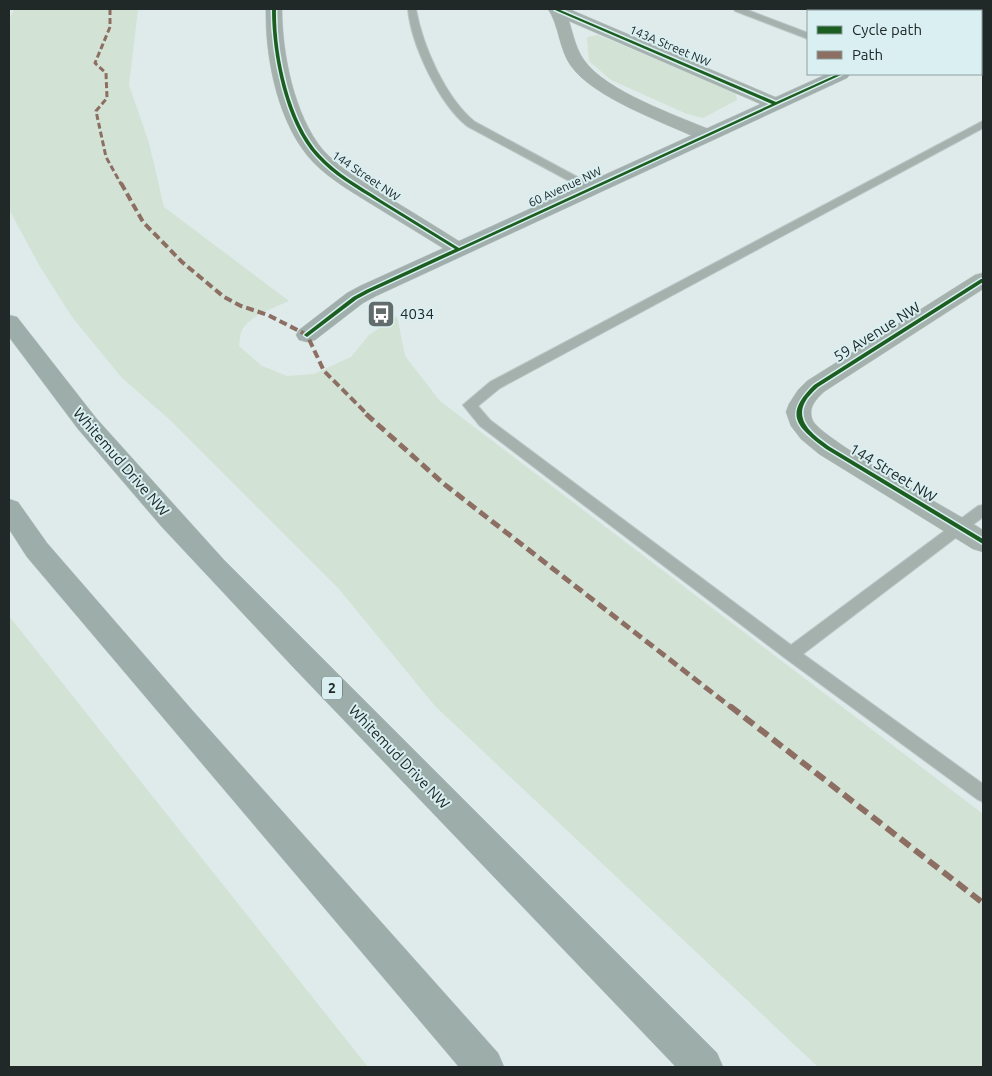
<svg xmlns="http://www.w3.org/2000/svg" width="992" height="1076" font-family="Ubuntu,sans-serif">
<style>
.green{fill:#d2e2d4}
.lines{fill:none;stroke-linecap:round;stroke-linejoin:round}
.lane-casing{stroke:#bdc6c7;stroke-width:2}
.street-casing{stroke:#bdc6c7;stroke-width:1}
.secondary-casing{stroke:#bdc6c7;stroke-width:1}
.highway-casing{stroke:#bdc6c7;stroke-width:1}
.lane{fill:#a4b1ad;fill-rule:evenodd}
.street{fill:#a4b1ad;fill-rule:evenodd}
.secondary{fill:#a0afab;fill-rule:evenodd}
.highway{fill:#9daeaa;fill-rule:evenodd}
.quiet-far3{stroke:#8d6e63;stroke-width:3;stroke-dasharray:6 3;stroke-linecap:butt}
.quiet-far2{stroke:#8d6e63;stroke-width:4;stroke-dasharray:8 4;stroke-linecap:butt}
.quiet-far1{stroke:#8d6e63;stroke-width:5;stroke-dasharray:10 5;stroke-linecap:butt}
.quiet{stroke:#8d6e63;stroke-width:6;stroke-dasharray:12 6;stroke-linecap:butt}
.cycleway-casing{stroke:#d9eff1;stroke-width:3}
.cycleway{fill:#1b5e20;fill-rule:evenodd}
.labels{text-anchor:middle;stroke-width:4;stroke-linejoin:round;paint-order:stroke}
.far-street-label{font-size:12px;fill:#202828;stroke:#d9eff1}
.shield{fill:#d9eff1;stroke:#586464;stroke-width:1}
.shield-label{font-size:14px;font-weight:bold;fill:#202828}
.poi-label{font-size:15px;fill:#202828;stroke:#d9eff1;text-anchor:start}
.street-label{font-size:15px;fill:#202828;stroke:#d9eff1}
</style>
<rect width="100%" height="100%" fill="#dfeaeb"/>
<!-- green -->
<path class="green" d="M 14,9 L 138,9 L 129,85 L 149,143 L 164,207 L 289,301 C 274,308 250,315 242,330 C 240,334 240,341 239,346 L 262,366 L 287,376 L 314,374 L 351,357 L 369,335 L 397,316 L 405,356 L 440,401 L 983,814 L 983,1067 L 818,1067 L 435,706 L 339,589 L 169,419 L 122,378 L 72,317 L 39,265 L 9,209 L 9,20 Z
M 598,35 L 735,93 L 737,100 L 703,118 L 687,114 L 611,80 L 589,61 L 587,37 Z
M 9,616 L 368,1067 L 9,1067 Z"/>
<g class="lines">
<!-- lane casing -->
<g class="lane-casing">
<path id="lane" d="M 408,9 L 416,9 C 422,45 446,99 475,122 L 594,186 L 595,188 L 594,190 L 586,190 L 467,126 C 439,104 411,44 408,9 Z
M 734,9 L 745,9 L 808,33 L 808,39 L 735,11 Z
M 983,121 L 983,128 L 500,388 L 478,406 L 490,420 L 791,645 L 978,506 L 983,505 L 983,517 L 803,654 L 983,784 L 983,802 L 977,799 L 785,658 L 480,426 L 463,405 L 490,382 Z"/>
</g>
<!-- street casing -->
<g class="street-casing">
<path id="street" d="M 266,9 L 282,9 C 282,53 294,115 323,150 C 340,169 363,181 384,195 C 411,211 438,228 465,245 L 469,249 L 465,253 L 458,255 L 451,253 C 425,237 399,221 373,205 C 352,192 331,180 314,163 C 278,126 265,58 266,9 Z
M 548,9 L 569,9 L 782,100 L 785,104 L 782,108 L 776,109 L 770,108 L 569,21 C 573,34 576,49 584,60 C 605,91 678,116 713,131 L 715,135 L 713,139 L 706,141 L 699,139 C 663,122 594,98 571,66 C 559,49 559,25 548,9 Z
M 926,9 L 947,9 L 949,11 L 928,11 Z
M 959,9 L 975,9 L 973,11 L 957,11 Z
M 983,273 L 983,289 L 825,391 C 816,399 807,408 813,421 C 823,440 956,513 983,530 L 983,552 L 973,549 L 819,454 L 801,439 L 791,426 L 786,412 L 789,404 L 798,390 L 807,381 L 975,275 Z"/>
</g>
<!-- secondary casing -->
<g class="secondary-casing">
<path id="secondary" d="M 981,20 L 983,21 L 983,31 L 981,30 Z
M 827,74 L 850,74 L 847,78 L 376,296 L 363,303 L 315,340 L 307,342 L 299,340 L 296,335 L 299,330 L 347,293 L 360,286 Z"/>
</g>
<!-- highway casing -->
<g class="highway-casing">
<path id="highway" d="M 9,315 L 17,317 L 96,418 L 224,560 L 717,1053 L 723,1067 L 676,1067 L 293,667 L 161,526 L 78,429 L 9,337 Z
M 9,499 L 18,502 L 47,543 L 192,710 L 498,1053 L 504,1067 L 459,1067 L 27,557 L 9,529 Z"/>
</g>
<!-- lane -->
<use href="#lane" class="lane"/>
<!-- street -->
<use href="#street" class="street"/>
<!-- secondary -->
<use href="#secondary" class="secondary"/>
<!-- highway -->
<use href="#highway" class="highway"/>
<!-- quiet-far3 -->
<path class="quiet-far3" d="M 110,9 L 110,27 L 95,63 L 106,73 L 107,98 L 96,111 L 106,157 L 121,184"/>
<!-- quiet-far2 -->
<path class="quiet-far2" d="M 121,183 L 143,222 L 182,262 L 224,297 L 241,306 L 268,315 L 307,335 L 324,371 L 368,415"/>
<!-- quiet-far1 -->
<path class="quiet-far1" d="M 366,414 L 444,484 L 732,708"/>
<!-- quiet -->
<path class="quiet" d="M 730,706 L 983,903"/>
<!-- cycleway casing -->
<g class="cycleway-casing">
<path id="cycleway" d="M 272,9 L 276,9 C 275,53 289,122 320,155 C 337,174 360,186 381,200 C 407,216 433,232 459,248 L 772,104 L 555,10 L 554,9 L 558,9 L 776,102 L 838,74 L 843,74 L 370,292 L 357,299 L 307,337 L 304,335 L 305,334 L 353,297 L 366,290 L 455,249 C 429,233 403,217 377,201 C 356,188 333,175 316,156 C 285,122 272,54 272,9 Z
M 981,279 L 983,279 L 983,282 L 818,387 C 813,392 808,396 805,402 C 794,422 816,437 830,447 L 983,539 L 983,544 L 826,449 C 797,427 783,415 814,385 Z"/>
</g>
<!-- cycleway -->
<use href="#cycleway" class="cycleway"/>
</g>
<!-- icons -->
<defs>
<g id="bus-square" transform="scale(1.4375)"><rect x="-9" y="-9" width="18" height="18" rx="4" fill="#636c6c" stroke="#d9eff1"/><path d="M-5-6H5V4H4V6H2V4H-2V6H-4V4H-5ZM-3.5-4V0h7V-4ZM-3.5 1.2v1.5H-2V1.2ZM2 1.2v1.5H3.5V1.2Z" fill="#fff"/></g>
</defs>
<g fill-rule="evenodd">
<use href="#bus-square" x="381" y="314"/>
</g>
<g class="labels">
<!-- far-street labels -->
<g class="far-street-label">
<text transform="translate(670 46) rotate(23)" y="4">143A Street NW</text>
<text transform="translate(366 176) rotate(34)" y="4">144 Street NW</text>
<text transform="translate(565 187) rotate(-25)" y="4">60 Avenue NW</text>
</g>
<!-- shield labels -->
<rect class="shield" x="322" y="676.5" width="20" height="23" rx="4"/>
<g class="shield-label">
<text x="332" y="693">2</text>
</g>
<!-- poi labels -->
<g class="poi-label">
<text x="400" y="319">4034</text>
</g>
<!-- street labels -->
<g class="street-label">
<text transform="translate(877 332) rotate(-32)" y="5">59 Avenue NW</text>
<text transform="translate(121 462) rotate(49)" y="5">Whitemud Drive NW</text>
<text transform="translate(893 473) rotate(31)" y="5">144 Street NW</text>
<text transform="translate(399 757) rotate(46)" y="5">Whitemud Drive NW</text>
</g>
</g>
<!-- border -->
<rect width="992" height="1076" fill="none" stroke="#202828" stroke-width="20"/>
<!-- legend -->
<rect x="807" y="10" width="175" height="65" fill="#d9eff1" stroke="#8f9fa1"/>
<rect x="817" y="26" width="25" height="8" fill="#1b5e20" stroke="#8f9fa1"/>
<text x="852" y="35" font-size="15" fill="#202828">Cycle path</text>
<rect x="817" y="51" width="25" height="8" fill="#8d6e63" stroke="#8f9fa1"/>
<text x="852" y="60" font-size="15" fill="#202828">Path</text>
</svg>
